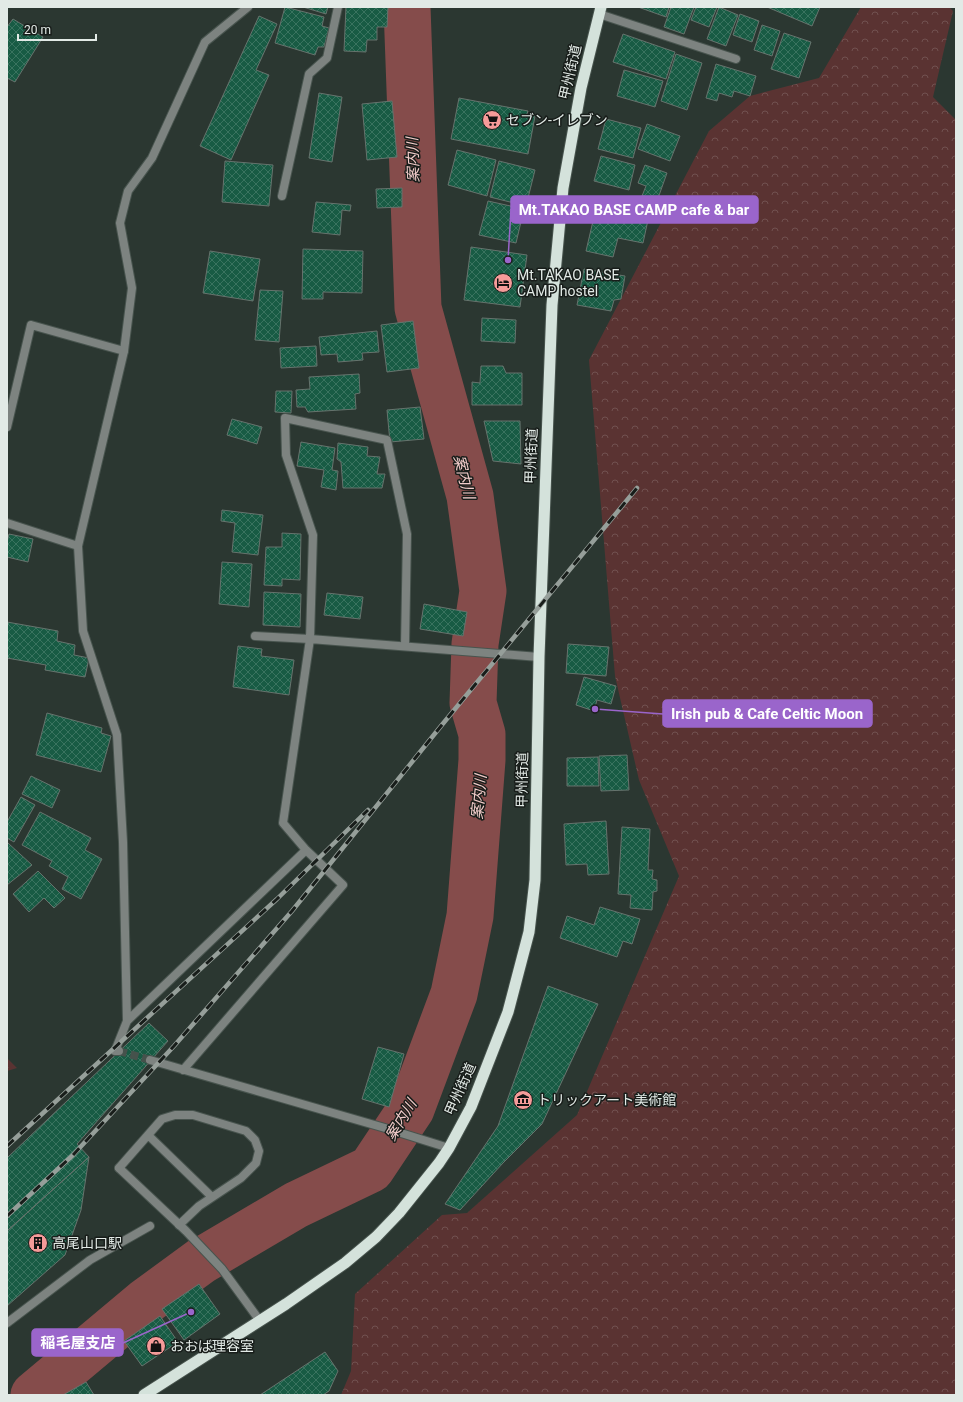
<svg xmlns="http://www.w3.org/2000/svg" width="963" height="1402" font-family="Roboto,'Noto Sans JP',sans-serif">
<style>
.forest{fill:url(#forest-crowns)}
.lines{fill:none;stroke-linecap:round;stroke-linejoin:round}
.river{stroke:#854c4b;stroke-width:47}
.building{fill:url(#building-cross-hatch);stroke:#66736d}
.minor-tunnel{stroke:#46524c;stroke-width:8;stroke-dasharray:8 4;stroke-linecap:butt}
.service-casing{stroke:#48544e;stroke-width:10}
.minor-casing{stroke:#48544e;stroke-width:10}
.tertiary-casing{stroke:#48544e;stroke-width:10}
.trunk-casing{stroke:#48544e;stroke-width:13}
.service{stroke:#7d8380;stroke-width:8}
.minor{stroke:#7d8380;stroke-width:8}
.tertiary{stroke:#7d8380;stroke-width:8}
.trunk{stroke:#d4e2db;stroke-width:11}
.rail-casing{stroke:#969f9a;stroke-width:4.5}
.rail{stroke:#181d1a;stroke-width:3;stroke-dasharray:9;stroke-linecap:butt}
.labels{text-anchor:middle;stroke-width:3;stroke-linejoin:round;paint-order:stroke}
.street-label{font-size:14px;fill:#e2eae6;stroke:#181d1a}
.poi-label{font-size:14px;fill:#e2eae6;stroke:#181d1a;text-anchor:start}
.water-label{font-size:15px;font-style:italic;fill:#f3cdcb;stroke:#181d1a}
.leader{fill:none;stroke:#9a65cb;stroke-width:1.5}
.callout-dot{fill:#9a65cb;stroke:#181d1a;stroke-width:1.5}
.callout{fill:#9a65cb;stroke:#9a65cb;stroke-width:1.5}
.callout-label{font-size:15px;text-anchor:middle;font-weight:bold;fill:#fff}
</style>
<defs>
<pattern id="forest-crowns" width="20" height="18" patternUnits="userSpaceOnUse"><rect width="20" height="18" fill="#5a3332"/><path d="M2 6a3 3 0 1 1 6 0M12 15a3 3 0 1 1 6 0" fill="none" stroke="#715150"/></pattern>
<pattern id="building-cross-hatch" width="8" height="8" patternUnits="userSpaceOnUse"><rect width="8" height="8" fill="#185b44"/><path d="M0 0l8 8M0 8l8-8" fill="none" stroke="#39735f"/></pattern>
</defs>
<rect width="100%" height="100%" fill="#2b3731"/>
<!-- forest -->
<path class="forest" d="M 861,7 L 949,7 L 953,11 L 933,97 L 956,120 L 956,1395 L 341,1395 L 351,1371 L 355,1294 L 442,1215 L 467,1213 L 577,1115 L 679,876 L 639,780 L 615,676 L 589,360 L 709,131 L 750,96 L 819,78 Z
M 7,1058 L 17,1068 L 7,1071 Z"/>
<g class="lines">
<!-- river -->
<path class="river" d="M 34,1395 L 145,1302 L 201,1261 L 296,1205 L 371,1169 L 411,1109 L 454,994 L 470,916 L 482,760 L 482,734 L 473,703 L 475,644 L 483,591 L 470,496 L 418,308 L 407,7"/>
</g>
<!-- building -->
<path class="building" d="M 285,7 L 324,17 L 322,26 L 329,28 L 324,47 L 318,47 L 315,55 L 275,43 Z
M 303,7 L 328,7 L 326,14 Z
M 346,7 L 388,7 L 387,27 L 377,27 L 377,40 L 367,40 L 366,52 L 344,51 Z
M 638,7 L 669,7 L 666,17 Z
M 671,7 L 694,7 L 684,34 L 664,27 Z
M 696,7 L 717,7 L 709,27 L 691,20 Z
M 719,7 L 738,15 L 726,46 L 707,39 Z
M 767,7 L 820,7 L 812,26 Z
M 740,14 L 759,21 L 752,42 L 733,35 Z
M 259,16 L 277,24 L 256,70 L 269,75 L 231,160 L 200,146 Z
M 13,19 L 43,37 L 15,82 L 7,78 L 7,27 Z
M 762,25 L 780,31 L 772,56 L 754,50 Z
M 784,33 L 811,42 L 799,78 L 771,69 Z
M 623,34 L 675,52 L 666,79 L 613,62 Z
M 676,54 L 702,63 L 687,110 L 661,101 Z
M 716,64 L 756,76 L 750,96 L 734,91 L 732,97 L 719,93 L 717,101 L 706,98 Z
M 624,70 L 663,81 L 655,107 L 617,96 Z
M 319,93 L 342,97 L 332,162 L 309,158 Z
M 459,98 L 528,111 L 527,114 L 535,116 L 528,154 L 451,139 Z
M 392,101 L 397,157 L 367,160 L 362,104 Z
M 606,119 L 641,128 L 633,158 L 598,149 Z
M 647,124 L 680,136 L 670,161 L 638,149 Z
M 457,150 L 496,160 L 487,196 L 448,185 Z
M 601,156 L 635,165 L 629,190 L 594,181 Z
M 225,161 L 273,165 L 269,206 L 222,202 Z
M 499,161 L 535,170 L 526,206 L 490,197 Z
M 645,165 L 667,173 L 657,201 L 642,196 L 646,186 L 638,183 Z
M 402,188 L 402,207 L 377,208 L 376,189 Z
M 488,201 L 524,209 L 516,243 L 479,235 Z
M 316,202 L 351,205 L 350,211 L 342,210 L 340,235 L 312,232 Z
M 596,208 L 648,220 L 643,243 L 618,238 L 613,257 L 586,251 Z
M 471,247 L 527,255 L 520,307 L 464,300 Z
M 303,249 L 363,251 L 362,293 L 323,292 L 323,299 L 302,299 Z
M 210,251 L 260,259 L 253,301 L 203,293 Z
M 584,269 L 625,276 L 621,299 L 614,300 L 611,311 L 577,305 Z
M 260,290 L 283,291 L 279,342 L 255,340 Z
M 482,318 L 516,320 L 515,343 L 481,341 Z
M 413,321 L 419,368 L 387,372 L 381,325 Z
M 377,331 L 379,352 L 362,353 L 363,360 L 338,362 L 337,354 L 321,355 L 319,337 Z
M 316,346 L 317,366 L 281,368 L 280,348 Z
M 481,366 L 503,366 L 506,373 L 522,373 L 522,405 L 472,405 L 472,382 L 480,383 Z
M 359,374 L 360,393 L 355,394 L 356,409 L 308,412 L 305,407 L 297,407 L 296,390 L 310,389 L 309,377 Z
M 276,391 L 292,391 L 291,413 L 275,412 Z
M 420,407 L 424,439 L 390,442 L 387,410 Z
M 232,419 L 262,427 L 257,444 L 227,435 Z
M 484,421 L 520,421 L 521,464 L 493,461 Z
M 301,442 L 335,448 L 332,470 L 338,471 L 336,490 L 321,487 L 324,470 L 297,466 Z
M 338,443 L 368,447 L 367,456 L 380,457 L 377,474 L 385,474 L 382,488 L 343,488 L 341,462 L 337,459 Z
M 222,510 L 263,515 L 258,555 L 232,552 L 235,523 L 221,521 Z
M 282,533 L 301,534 L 300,580 L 282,579 L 282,586 L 264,585 L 266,547 L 282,547 Z
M 9,534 L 33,539 L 28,562 L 7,557 L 7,542 Z
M 222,562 L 252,564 L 249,607 L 219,604 Z
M 264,592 L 301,594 L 300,627 L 263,625 Z
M 327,593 L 363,597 L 360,619 L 324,615 Z
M 424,604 L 467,612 L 463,636 L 420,629 Z
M 7,622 L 58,631 L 57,641 L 75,645 L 74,655 L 89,658 L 85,677 L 45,670 L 46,665 L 7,658 Z
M 568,644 L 609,647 L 606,676 L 566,673 Z
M 238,646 L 262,649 L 261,656 L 294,660 L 289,695 L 233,687 Z
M 584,677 L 616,686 L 611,704 L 597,700 L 594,711 L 576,705 Z
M 47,713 L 102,728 L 101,733 L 111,736 L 101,772 L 36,755 Z
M 627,755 L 629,790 L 601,791 L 599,756 Z
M 598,757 L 599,786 L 567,786 L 567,758 Z
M 31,776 L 60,790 L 52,808 L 22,794 Z
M 21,797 L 35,805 L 14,842 L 7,838 L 7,822 Z
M 40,812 L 91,838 L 85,850 L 102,859 L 81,899 L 62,889 L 68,877 L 49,866 L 52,861 L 22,845 Z
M 606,821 L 609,874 L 588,875 L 587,864 L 566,865 L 564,824 Z
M 622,827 L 650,829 L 648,870 L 653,870 L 652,879 L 657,880 L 657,891 L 653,892 L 652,910 L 630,908 L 631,895 L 618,894 Z
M 8,843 L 32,865 L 7,885 L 7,844 Z
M 38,871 L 65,898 L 54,908 L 44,898 L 29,912 L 13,894 Z
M 600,907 L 640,919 L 632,944 L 623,941 L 617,957 L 560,938 L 567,916 L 594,925 Z
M 548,986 L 598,1004 L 542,1124 L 503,1163 L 460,1210 L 445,1204 L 498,1126 Z
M 149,1023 L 168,1041 L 77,1144 L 89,1157 L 7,1231 L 7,1158 Z
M 378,1047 L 404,1054 L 389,1107 L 362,1099 Z
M 89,1157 L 81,1210 L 65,1255 L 7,1306 L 7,1231 Z
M 199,1284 L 220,1314 L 184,1340 L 162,1309 Z
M 160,1316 L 178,1342 L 142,1366 L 124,1341 Z
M 325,1352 L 338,1371 L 329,1391 L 323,1395 L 260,1395 Z
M 86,1382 L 94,1395 L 63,1395 Z"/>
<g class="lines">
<!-- minor-tunnel -->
<path class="minor-tunnel" d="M 119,1051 L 150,1060"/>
<!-- service casing -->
<g class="service-casing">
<path id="service" d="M 7,427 L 31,325 L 124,351
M 7,523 L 78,546
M 255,636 L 310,639 L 313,535 L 286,455 L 285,418 L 387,440 L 407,534 L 405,646
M 148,1135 L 212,1197
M 119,1168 L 162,1119 L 175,1115 L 193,1115 L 246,1131 L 255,1140 L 259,1151 L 256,1163 L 241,1178 L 199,1206 L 179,1225
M 7,1323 L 90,1260 L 150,1226"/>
</g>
<!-- minor casing -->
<g class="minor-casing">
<path id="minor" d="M 599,14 L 736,59
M 282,196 L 309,74 L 327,58 L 338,7
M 306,850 L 283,823 L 310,639 L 539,657
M 127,1021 L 306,850 L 343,885 L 183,1070
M 119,1051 L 115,1051 L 127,1021 L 123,842 L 117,735 L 83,631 L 78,546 L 124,351 L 132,288 L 120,223 L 128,191 L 152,158 L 205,42 L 248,7
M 150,1060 L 385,1128 L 449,1148"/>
</g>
<!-- tertiary casing -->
<g class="tertiary-casing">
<path id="tertiary" d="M 119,1168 L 186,1231 L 222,1269 L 260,1321"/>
</g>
<!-- trunk casing -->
<g class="trunk-casing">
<path id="trunk" d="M 144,1395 L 286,1304 L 345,1263 L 376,1237 L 399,1213 L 439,1163 L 449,1148 L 471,1107 L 508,1012 L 529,932 L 535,880 L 539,657 L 552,305 L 563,188 L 581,88 L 601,7"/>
</g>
<!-- service -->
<use href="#service" class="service"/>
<!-- minor -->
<use href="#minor" class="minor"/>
<!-- tertiary -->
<use href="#tertiary" class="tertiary"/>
<!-- trunk -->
<use href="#trunk" class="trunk"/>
<!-- rail casing -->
<g class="rail-casing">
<path id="rail" d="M 7,1146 L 277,899 L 368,810
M 7,1216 L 73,1155 L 174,1046 L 292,911 L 441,726 L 637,488"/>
</g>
<!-- rail -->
<use href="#rail" class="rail"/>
</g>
<!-- icons -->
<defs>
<g id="supermarket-disc" transform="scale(1)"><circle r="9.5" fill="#f59b99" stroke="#181d1a"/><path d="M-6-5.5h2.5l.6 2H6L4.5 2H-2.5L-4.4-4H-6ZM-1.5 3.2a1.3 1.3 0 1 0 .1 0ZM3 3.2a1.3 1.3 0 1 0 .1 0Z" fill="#111"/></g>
<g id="hotel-disc" transform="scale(1)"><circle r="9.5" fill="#f59b99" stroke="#181d1a"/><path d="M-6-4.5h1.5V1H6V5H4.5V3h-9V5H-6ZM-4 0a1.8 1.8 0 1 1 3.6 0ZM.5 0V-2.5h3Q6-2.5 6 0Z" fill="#111"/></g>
<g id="museum-disc" transform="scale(1)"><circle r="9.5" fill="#f59b99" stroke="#181d1a"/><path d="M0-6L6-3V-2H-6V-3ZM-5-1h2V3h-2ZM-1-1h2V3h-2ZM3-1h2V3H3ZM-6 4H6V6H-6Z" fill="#111"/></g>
<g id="building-disc" transform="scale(1)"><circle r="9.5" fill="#f59b99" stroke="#181d1a"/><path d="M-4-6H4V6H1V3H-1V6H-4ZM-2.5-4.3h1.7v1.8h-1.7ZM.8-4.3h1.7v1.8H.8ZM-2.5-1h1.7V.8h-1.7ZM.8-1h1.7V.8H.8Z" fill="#111"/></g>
<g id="shop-disc" transform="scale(1)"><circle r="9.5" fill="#f59b99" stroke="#181d1a"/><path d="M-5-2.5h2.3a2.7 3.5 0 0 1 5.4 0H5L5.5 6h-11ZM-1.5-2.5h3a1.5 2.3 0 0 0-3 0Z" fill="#111"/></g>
</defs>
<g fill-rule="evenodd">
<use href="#supermarket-disc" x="492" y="120"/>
<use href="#hotel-disc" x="503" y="283"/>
<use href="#museum-disc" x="523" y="1100"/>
<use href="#building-disc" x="38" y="1243"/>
<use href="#shop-disc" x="156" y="1346"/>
</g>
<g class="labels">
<!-- street labels -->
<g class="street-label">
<text transform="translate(570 72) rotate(-77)" y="5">甲州街道</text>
<text transform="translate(531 456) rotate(-88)" y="5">甲州街道</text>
<text transform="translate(522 780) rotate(-89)" y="5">甲州街道</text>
<text transform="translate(460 1089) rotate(-66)" y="5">甲州街道</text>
</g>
<!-- poi labels -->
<g class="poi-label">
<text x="506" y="125">セブン-イレブン</text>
<text x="517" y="280">Mt.TAKAO BASE<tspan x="517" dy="16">CAMP hostel</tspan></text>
<text x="537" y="1105">トリックアート美術館</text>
<text x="52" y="1248">高尾山口駅</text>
<text x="170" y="1351">おおば理容室</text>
</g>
<!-- water labels -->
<g class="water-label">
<text transform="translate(413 160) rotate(-92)" y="5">案内川</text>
<text transform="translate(464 477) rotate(76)" y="5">案内川</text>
<text transform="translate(479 797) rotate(-85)" y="5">案内川</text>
<text transform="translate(401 1120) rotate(-59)" y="5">案内川</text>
</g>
</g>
<!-- callouts -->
<path class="leader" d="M508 260L511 209M595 709L663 714M191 1312L123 1343"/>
<g class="callout-dot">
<circle cx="508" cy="260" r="4"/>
<circle cx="595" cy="709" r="4"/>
<circle cx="191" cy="1312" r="4"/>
</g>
<g class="callout">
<rect x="511" y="196" width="247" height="27" rx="4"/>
<rect x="663" y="700" width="209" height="27" rx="4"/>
<rect x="32" y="1329" width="91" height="27" rx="4"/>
</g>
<g class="callout-label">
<text x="634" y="215">Mt.TAKAO BASE CAMP cafe &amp; bar</text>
<text x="767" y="719">Irish pub &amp; Cafe Celtic Moon</text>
<text x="78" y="1348">稲毛屋支店</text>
</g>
<!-- border -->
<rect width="963" height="1402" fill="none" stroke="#e2eae6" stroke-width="16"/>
<!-- scale -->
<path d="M18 34v6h78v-6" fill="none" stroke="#e2eae6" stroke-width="2"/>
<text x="24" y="34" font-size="12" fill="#e2eae6" stroke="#181d1a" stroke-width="3" paint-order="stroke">20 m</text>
</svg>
